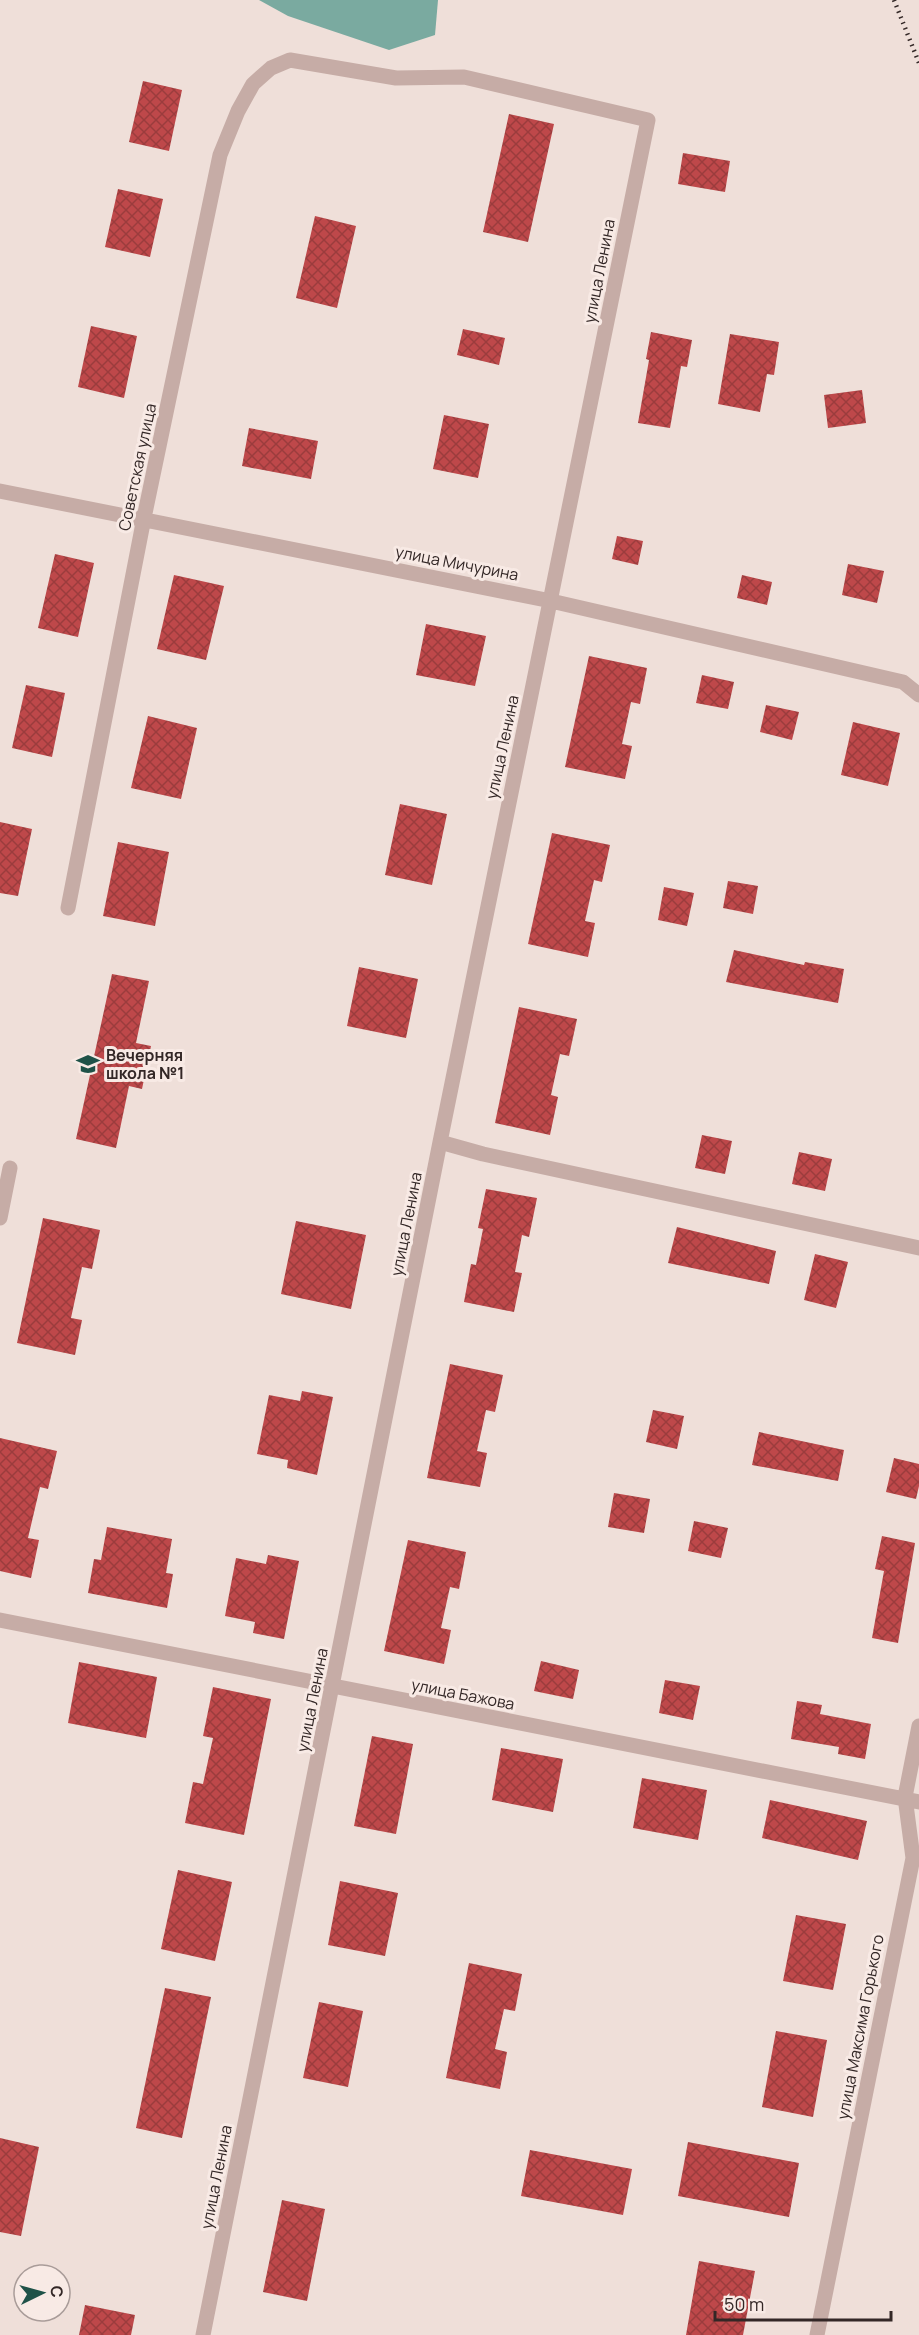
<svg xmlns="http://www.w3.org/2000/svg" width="919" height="2335" font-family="Manrope,sans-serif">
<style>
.water{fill:#7aaaa0}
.building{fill:url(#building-cross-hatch)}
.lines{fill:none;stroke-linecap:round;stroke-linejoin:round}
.minor{stroke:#c6aca6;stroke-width:15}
.rail{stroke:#332726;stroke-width:4.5;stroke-dasharray:1.5 4.5;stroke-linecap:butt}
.labels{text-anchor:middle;stroke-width:6;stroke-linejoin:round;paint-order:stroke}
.street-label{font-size:16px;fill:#332726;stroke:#f8eae5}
.poi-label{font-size:16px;font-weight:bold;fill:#332726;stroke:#f8eae5;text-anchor:start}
</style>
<defs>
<pattern id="building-cross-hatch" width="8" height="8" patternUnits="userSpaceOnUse" patternTransform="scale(1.5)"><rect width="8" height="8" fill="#be484a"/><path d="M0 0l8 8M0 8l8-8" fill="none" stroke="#9b3c3d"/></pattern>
</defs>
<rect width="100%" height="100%" fill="#efdfd9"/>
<!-- water -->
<path class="water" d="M 259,0 L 438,0 L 435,35 L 389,50 L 288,16 Z"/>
<!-- building -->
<path class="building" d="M 143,81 L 182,90 L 169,151 L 129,142 Z
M 509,114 L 554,124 L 528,242 L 483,232 Z
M 683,153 L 730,161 L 725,192 L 678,184 Z
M 118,189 L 163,199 L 150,257 L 105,247 Z
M 315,216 L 356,226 L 337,308 L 296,298 Z
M 91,326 L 137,336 L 124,398 L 78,387 Z
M 463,329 L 505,338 L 499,365 L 457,355 Z
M 651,332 L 692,340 L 687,367 L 681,366 L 670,428 L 638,423 L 649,360 L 646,359 Z
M 730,334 L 779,342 L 774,375 L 767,374 L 760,412 L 718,404 Z
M 862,390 L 866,423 L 828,428 L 824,395 Z
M 444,415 L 489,424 L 478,478 L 433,469 Z
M 249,428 L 318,441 L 311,479 L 242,466 Z
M 617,536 L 643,541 L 638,565 L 612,559 Z
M 55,554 L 94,563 L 78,637 L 38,628 Z
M 848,564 L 884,571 L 877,603 L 842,595 Z
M 174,575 L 224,586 L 206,660 L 157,649 Z
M 742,575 L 772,582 L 767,605 L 737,598 Z
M 426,624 L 486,636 L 475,686 L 416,675 Z
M 589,656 L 647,668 L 640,704 L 631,702 L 622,744 L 632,746 L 625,779 L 565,767 Z
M 702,675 L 734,682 L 728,709 L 696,703 Z
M 26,685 L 65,693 L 52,757 L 12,748 Z
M 766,705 L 799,712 L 792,740 L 760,732 Z
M 148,716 L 197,728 L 181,799 L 131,788 Z
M 853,722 L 900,733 L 888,786 L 841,775 Z
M 400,804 L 447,814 L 432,885 L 385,875 Z
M 0,822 L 32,829 L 18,896 L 0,893 Z
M 552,833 L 610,845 L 602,882 L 594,880 L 585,921 L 595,923 L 588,957 L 528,944 Z
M 118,842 L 169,852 L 155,926 L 103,916 Z
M 728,881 L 758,886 L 753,914 L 723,908 Z
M 664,887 L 694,893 L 687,926 L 658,920 Z
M 734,950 L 804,965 L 805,962 L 844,969 L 838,1003 L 726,982 Z
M 359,967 L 418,979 L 406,1038 L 347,1026 Z
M 112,974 L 149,981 L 136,1043 L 151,1046 L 142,1089 L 129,1086 L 116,1148 L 76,1139 Z
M 519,1007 L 577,1019 L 569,1056 L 560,1054 L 551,1095 L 558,1097 L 550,1135 L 495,1123 Z
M 702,1135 L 732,1141 L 725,1174 L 695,1168 Z
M 799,1152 L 832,1159 L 825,1191 L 792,1184 Z
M 486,1189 L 537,1198 L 529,1237 L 522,1235 L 515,1272 L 522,1273 L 514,1312 L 464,1302 L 471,1264 L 476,1265 L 483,1229 L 478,1228 Z
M 43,1218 L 100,1230 L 92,1269 L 82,1267 L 71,1318 L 82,1320 L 75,1355 L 17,1343 Z
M 296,1221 L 366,1235 L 351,1309 L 281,1294 Z
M 677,1227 L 776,1251 L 769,1284 L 668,1263 Z
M 815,1254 L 848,1262 L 836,1308 L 804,1300 Z
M 450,1364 L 503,1375 L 495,1412 L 486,1410 L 477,1451 L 487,1453 L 480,1487 L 427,1478 Z
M 302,1391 L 333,1397 L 317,1475 L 287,1468 L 288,1460 L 257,1454 L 269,1395 L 300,1401 Z
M 653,1410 L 684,1416 L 677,1449 L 646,1442 Z
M 759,1432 L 844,1450 L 838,1481 L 752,1465 Z
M 0,1438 L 57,1451 L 48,1489 L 40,1487 L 28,1538 L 39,1540 L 31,1578 L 0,1571 Z
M 894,1458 L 919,1464 L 919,1486 L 916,1499 L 886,1492 Z
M 614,1493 L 650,1499 L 644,1533 L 608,1527 Z
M 694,1521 L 728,1528 L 721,1558 L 688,1551 Z
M 107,1527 L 172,1539 L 166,1573 L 173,1574 L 167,1608 L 88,1593 L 94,1559 L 101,1560 Z
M 882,1536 L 915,1543 L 898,1643 L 872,1638 L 884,1571 L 875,1569 Z
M 408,1540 L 466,1552 L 459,1589 L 450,1587 L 441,1628 L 451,1630 L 444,1664 L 384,1651 Z
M 268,1555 L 299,1561 L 284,1639 L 253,1633 L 255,1622 L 225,1616 L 236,1558 L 266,1564 Z
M 541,1661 L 579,1670 L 573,1699 L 534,1691 Z
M 79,1662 L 157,1677 L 146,1738 L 68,1723 Z
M 665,1680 L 700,1686 L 693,1720 L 659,1713 Z
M 213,1687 L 271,1699 L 244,1835 L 185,1823 L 193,1782 L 203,1784 L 213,1738 L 203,1736 Z
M 797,1701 L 822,1705 L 820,1714 L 871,1724 L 865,1759 L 838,1754 L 839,1747 L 791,1739 Z
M 372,1736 L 413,1744 L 396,1834 L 354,1826 Z
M 501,1748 L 563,1759 L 553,1812 L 492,1800 Z
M 642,1778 L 707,1790 L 698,1840 L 633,1828 Z
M 770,1800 L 867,1821 L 858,1860 L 762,1838 Z
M 178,1870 L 232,1882 L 215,1961 L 161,1949 Z
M 340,1881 L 398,1893 L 385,1956 L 328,1945 Z
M 796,1915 L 846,1924 L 833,1990 L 783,1981 Z
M 469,1963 L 522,1974 L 515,2011 L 504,2009 L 495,2049 L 507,2052 L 500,2089 L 446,2078 Z
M 165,1988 L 211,1997 L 182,2138 L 136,2128 Z
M 319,2002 L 363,2011 L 348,2087 L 303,2078 Z
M 776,2031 L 827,2040 L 813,2117 L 762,2107 Z
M 0,2138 L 39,2147 L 21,2236 L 0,2232 Z
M 688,2142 L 799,2163 L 789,2217 L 678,2196 Z
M 530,2150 L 632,2169 L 623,2215 L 521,2196 Z
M 282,2200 L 325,2209 L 307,2301 L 263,2292 Z
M 699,2261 L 755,2271 L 743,2335 L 686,2335 Z
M 85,2305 L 135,2315 L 131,2335 L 79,2335 Z"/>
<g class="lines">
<!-- minor -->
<path class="minor" d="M 0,491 L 551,601 L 903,682 L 919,695
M 68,908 L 144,518 L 220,155 L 238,111 L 253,84 L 271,68 L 290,60 L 396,78 L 464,77 L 648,120 L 440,1142 L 203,2335
M 440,1142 L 483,1154 L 919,1248
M 0,1218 L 10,1168
M 0,1620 L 919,1802
M 817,2335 L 913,1858 L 905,1797 L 919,1726"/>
<!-- rail -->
<path class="rail" d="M 894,0 L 919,63"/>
</g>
<!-- icons -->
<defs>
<g id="school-bare" transform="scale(1.8)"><path d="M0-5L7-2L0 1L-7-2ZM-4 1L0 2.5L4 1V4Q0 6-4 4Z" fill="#1f5248" stroke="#f8eae5" stroke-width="2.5" paint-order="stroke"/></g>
</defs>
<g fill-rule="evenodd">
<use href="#school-bare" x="88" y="1064"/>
</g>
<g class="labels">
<!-- street labels -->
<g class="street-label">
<text transform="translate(599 271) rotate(-79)" y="6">улица Ленина</text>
<text transform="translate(137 467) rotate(-78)" y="6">Советская улица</text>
<text transform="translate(457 563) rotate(11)" y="6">улица Мичурина</text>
<text transform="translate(502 747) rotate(-78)" y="6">улица Ленина</text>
<text transform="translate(406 1224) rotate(-79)" y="6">улица Ленина</text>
<text transform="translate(463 1694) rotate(11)" y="6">улица Бажова</text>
<text transform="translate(312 1700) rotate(-79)" y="6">улица Ленина</text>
<text transform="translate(860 2027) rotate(-79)" y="6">улица Максима Горького</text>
<text transform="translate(216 2177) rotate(-79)" y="6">улица Ленина</text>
</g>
<!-- poi labels -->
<g class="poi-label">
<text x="106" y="1061">Вечерняя<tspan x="106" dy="18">школа №1</tspan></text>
</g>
</g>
<!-- north arrow -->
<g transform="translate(42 2293) rotate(85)"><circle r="28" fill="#f8eae5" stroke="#a99c99" stroke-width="1.5"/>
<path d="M0-4.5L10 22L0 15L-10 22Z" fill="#1f5248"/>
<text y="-9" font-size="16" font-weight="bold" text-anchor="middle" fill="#332726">С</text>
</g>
<!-- scale -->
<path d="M715 2311v9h176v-9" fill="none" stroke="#332726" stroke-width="3"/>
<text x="724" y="2311" font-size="18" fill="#332726" stroke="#f8eae5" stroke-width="4.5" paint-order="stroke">50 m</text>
</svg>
